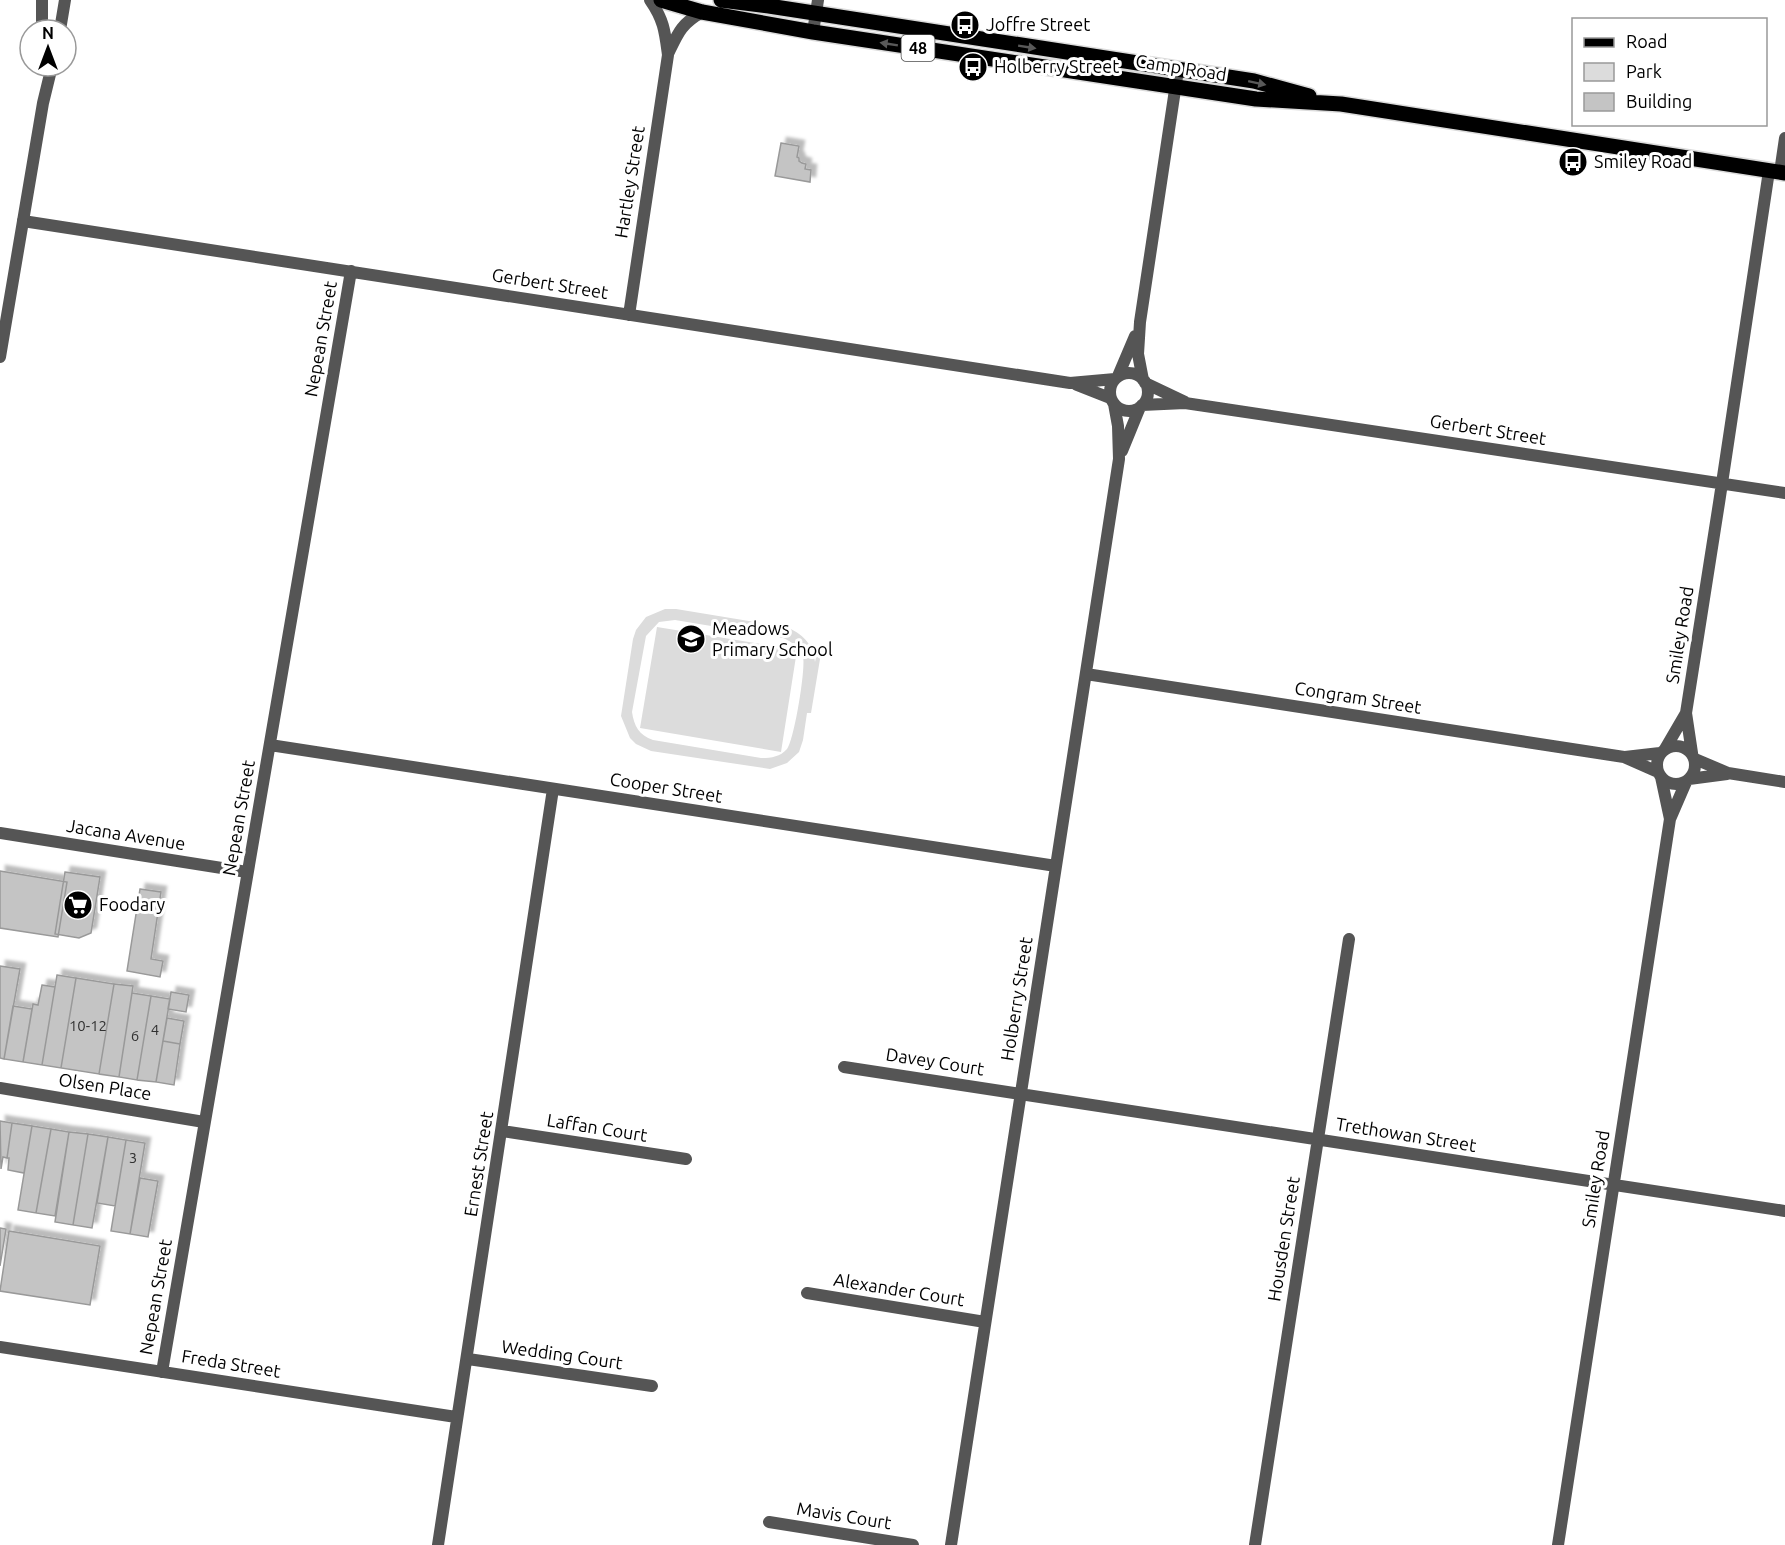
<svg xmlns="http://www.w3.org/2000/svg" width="1785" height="1545" font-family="Ubuntu,sans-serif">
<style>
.green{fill:#dcdcdc;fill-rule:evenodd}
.building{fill:#c4c4c4;stroke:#999;stroke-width:1.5;filter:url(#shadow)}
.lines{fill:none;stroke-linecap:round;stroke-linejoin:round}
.primary-casing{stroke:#dbdbdb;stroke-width:18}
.pedestrian{stroke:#555;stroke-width:12}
.minor{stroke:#555;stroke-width:12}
.tertiary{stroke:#555;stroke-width:12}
.primary{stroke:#000;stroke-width:15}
.oneway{fill:#595959}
.labels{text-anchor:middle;stroke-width:6;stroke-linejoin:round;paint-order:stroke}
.number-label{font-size:15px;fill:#313131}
.shield{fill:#fff;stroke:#4c4c4c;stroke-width:1.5}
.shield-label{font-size:16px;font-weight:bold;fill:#000}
.poi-label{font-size:18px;fill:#000;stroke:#fff;text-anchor:start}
.street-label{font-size:18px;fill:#000;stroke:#fff}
</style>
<defs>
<filter id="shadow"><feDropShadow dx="5.5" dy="-5.5" stdDeviation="1.5" flood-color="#0004"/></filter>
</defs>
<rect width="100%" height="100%" fill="#fff"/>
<!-- green -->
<path class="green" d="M 665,609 L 676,609 L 786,627 C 802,633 813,644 815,662 L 817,653 L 821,653 L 811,713 L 807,713 L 803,740 L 799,752 L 787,763 L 770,769 L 651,751 L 636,744 L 630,738 L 621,716 L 633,639 L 636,630 L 646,617 ZM 675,620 L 783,638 C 792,642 800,647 803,657 C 806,668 794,741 787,749 C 780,757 771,758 761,758 L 653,740 C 639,735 634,726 632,712 L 646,636 L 659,622 Z
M 657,627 L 797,650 L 781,752 L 640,728 Z"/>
<!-- building -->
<path class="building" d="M 781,143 L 799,146 L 797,157 L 799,158 L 799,161 L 802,163 L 806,164 L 805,169 L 811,170 L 810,182 L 775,176 Z
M 0,871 L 67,882 L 58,937 L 0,928 Z
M 65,872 L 100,877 L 91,933 L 79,938 L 55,934 Z
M 140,889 L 161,892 L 151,959 L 163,961 L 160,977 L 127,971 Z
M 0,966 L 20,969 L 4,1059 L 0,1058 Z
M 57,975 L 76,978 L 61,1068 L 42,1065 Z
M 76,978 L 114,984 L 99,1074 L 61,1068 Z
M 114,984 L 133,986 L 119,1077 L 99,1074 Z
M 42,985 L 55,987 L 42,1065 L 23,1062 L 33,1004 L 38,1005 Z
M 171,992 L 189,995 L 186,1012 L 168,1009 Z
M 132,993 L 151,996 L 137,1080 L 119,1077 Z
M 151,996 L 170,999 L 156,1082 L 137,1080 Z
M 13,1006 L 32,1009 L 23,1062 L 4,1059 Z
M 167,1018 L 184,1021 L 180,1044 L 163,1041 Z
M 163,1041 L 180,1044 L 174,1085 L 156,1082 Z
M 0,1121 L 12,1123 L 7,1158 L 3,1157 L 1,1169 Z
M 12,1123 L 32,1126 L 24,1173 L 8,1170 L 9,1158 L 7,1158 Z
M 32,1126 L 51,1129 L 36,1213 L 18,1210 Z
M 51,1129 L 69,1132 L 55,1216 L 36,1213 Z
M 69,1132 L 88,1134 L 73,1225 L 55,1222 Z
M 88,1134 L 108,1137 L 92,1228 L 73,1225 Z
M 108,1137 L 126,1140 L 115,1206 L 97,1203 Z
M 126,1140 L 145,1143 L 130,1234 L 111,1231 Z
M 140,1178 L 158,1181 L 148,1237 L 130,1234 Z
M 0,1228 L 6,1229 L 0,1266 Z
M 9,1231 L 100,1246 L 90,1305 L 0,1291 Z"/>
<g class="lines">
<!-- primary casing -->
<g class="primary-casing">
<path id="primary" d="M 661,0 L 702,12 L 813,32 L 1256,99 L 1341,104 L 1785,173
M 721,0 L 769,6 L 1254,81 L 1309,96"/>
</g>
<!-- pedestrian -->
<path class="pedestrian" d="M 0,1088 L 204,1122"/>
<!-- minor -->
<path class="minor" d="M 813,32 L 818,0
M 668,54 C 678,33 681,24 702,12
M 1780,172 L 1785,138
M 23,221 L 1070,383 L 1115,379
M 629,315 L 668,55 C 665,32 664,20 650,0
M1110 392a19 19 0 1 1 38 0a19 19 0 1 1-38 0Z
M 1118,376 L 1135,336
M 1143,380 L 1138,354 L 1140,322 L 1178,70
M 1145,383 L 1185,402
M 1077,385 L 1110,398
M 1142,405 L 1185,403 L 1785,493
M 1122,451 L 1140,407
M 1086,674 L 1624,757 L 1658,772
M 270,745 L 1056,866
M1657 765a19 19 0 1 1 38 0a19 19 0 1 1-38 0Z
M 1665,749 L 1686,713
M 1692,753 L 1686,713 L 1719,503 L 1769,171
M 1625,757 L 1660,753
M 1695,759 L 1728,773 L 1785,782
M 1661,777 L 1670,819
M 1689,779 L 1727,774
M 0,833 L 247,872
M 844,1067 L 1785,1211
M 502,1131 L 686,1159
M 807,1293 L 985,1322
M 0,1347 L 456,1417
M 468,1359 L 652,1386
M 162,1372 L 351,271
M 769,1522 L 913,1545
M 438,1545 L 553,789
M 951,1545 L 1119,459 L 1118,426 L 1114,404
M 1255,1545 L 1349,939
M 1558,1545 L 1670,819 L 1686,782"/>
<!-- tertiary -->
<path class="tertiary" d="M 42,30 L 42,0
M 60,30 L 65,0
M 0,357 L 43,103 L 52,66"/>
<!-- primary -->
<use href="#primary" class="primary"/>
</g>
<!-- one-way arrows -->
<defs><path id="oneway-solid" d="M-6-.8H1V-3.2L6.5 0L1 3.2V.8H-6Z" transform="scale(1.5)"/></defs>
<g class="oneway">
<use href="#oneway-solid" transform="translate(889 44) rotate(-171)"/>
<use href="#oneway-solid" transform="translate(1027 47) rotate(9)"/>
<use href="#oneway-solid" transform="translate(1257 83) rotate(12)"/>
</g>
<!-- icons -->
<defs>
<g id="bus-disc" transform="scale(1.5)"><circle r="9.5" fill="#000" stroke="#fff"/><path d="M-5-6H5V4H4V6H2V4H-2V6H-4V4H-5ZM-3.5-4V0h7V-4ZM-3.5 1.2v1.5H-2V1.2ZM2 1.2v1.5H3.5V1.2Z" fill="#fff"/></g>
<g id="school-disc" transform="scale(1.5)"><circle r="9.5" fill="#000" stroke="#fff"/><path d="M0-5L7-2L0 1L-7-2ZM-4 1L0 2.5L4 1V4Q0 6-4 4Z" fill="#fff"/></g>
<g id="supermarket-disc" transform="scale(1.5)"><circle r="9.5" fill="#000" stroke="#fff"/><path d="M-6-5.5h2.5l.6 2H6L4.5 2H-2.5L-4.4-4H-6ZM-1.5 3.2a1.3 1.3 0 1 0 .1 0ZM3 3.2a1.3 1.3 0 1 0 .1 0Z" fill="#fff"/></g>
</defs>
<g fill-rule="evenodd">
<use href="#bus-disc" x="965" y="25"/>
<use href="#bus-disc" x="973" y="67"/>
<use href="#bus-disc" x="1573" y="162"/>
<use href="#school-disc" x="691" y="639"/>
<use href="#supermarket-disc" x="78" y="905"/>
</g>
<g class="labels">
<!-- number labels -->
<g class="number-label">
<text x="88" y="1031">10-12</text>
<text x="155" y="1035">4</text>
<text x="135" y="1041">6</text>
<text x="133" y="1163">3</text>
</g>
<!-- shield labels -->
<rect class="shield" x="901.5" y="35" width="33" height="26" rx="4.5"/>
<g class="shield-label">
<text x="918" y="54">48</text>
</g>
<!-- poi labels -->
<g class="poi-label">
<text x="986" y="31">Joffre Street</text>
<text x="994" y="73">Holberry Street</text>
<text x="1594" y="168">Smiley Road</text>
<text x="712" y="635">Meadows<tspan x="712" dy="21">Primary School</tspan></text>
<text x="99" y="911">Foodary</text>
</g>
<!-- street labels -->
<g class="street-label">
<text transform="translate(1181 68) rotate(9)" y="6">Camp Road</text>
<text transform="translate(630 182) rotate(-81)" y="6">Hartley Street</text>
<text transform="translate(550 284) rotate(9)" y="6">Gerbert Street</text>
<text transform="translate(321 339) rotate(-80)" y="6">Nepean Street</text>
<text transform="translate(1488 430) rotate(9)" y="6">Gerbert Street</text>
<text transform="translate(1680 635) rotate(-81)" y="6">Smiley Road</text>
<text transform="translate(1358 698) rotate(9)" y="6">Congram Street</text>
<text transform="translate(666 788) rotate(9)" y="6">Cooper Street</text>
<text transform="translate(239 818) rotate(-80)" y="6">Nepean Street</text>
<text transform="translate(126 835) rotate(9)" y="6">Jacana Avenue</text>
<text transform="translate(1017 999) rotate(-81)" y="6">Holberry Street</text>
<text transform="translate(935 1062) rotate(9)" y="6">Davey Court</text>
<text transform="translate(105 1087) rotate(9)" y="6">Olsen Place</text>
<text transform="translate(597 1128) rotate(9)" y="6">Laffan Court</text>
<text transform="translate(1406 1135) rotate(9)" y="6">Trethowan Street</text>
<text transform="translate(479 1164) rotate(-81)" y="6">Ernest Street</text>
<text transform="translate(1596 1179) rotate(-81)" y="6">Smiley Road</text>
<text transform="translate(1284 1239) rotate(-81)" y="6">Housden Street</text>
<text transform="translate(899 1290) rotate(9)" y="6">Alexander Court</text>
<text transform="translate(156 1297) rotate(-80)" y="6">Nepean Street</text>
<text transform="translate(562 1355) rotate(8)" y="6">Wedding Court</text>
<text transform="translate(231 1364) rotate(9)" y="6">Freda Street</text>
<text transform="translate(844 1516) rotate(9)" y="6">Mavis Court</text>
</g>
</g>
<!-- legend -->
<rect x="1572" y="18" width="195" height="108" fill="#ffffff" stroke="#999999" stroke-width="1.5"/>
<rect x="1584" y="38" width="30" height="9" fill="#000000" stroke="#999999" stroke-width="1.5"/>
<text x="1626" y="48" font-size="18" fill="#000000">Road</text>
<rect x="1584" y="63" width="30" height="18" fill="#dcdcdc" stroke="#999999" stroke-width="1.5"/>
<text x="1626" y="78" font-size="18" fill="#000000">Park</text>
<rect x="1584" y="93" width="30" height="18" fill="#c4c4c4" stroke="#999999" stroke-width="1.5"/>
<text x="1626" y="108" font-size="18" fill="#000000">Building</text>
<!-- north arrow -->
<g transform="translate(48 48)"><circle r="28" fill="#ffffff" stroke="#999999" stroke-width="1.5"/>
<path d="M0-4.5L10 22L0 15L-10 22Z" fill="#000000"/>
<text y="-9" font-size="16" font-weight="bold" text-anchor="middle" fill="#000000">N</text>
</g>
</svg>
